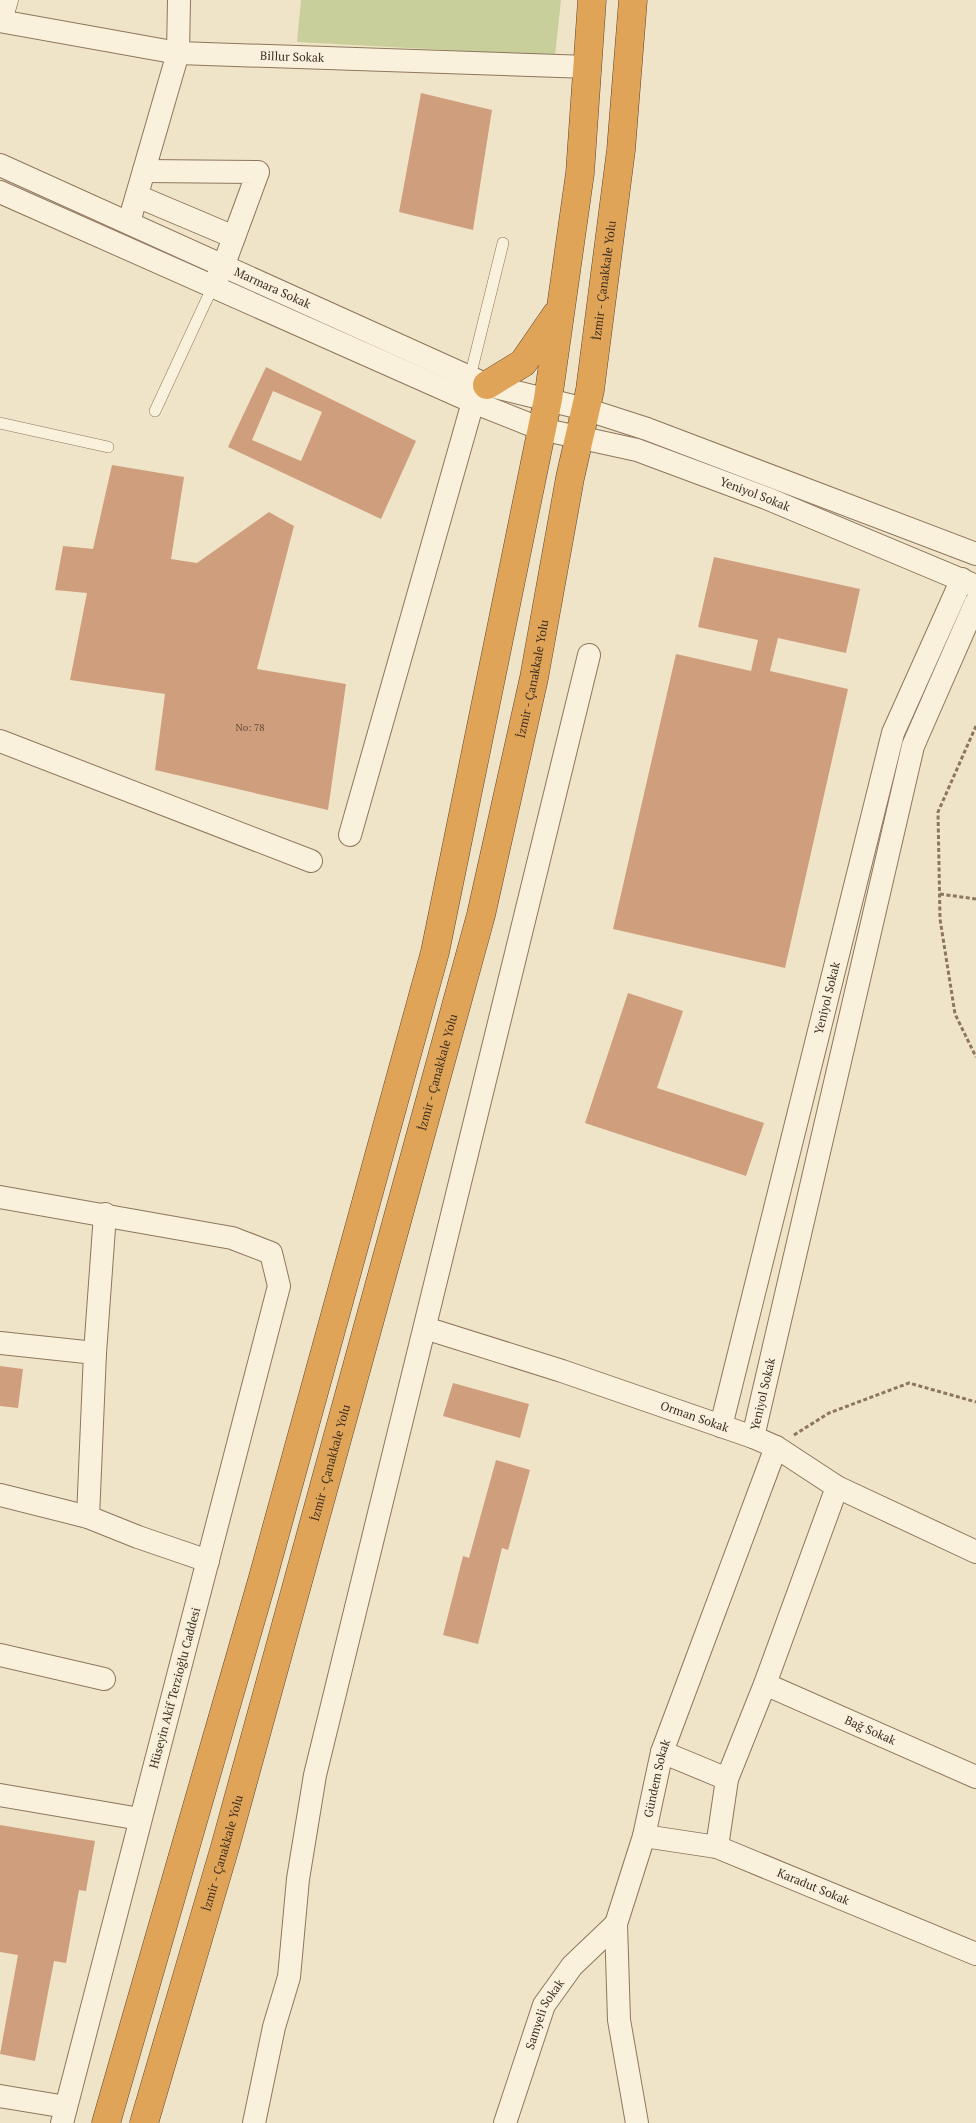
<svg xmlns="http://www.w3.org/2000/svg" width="976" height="2123" font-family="'PT Serif',serif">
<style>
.green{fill:#c9cf9b}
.building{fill:#cf9f7d;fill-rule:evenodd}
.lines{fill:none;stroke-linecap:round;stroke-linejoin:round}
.lane-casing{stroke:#8d765c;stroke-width:12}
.street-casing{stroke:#8d765c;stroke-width:24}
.secondary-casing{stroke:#6f573f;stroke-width:29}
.highway-casing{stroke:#5b4430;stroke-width:29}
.path{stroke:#8d765c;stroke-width:3;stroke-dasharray:4 2.5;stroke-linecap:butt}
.lane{stroke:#faf1dc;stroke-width:11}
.street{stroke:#faf1dc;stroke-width:22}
.secondary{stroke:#faf1dc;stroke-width:28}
.highway{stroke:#e0a458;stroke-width:28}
.labels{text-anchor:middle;stroke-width:4;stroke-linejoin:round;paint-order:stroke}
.number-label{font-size:10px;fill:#624a37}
.street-label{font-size:12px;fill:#3d2e20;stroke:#f7eed8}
</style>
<rect width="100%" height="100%" fill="#f0e4c8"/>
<!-- green -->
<path class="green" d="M 301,0 L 561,0 L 555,56 L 297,42 Z"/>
<!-- building -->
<path class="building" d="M 421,93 L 492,110 L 473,230 L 399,212 Z
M 266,367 L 416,441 L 381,519 L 228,447 ZM 273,391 L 322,412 L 301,461 L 252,440 Z
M 112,465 L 184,477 L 171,559 L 197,563 L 269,512 L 294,526 L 257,669 L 346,684 L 328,810 L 155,770 L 165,694 L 70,680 L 87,593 L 55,590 L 63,546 L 93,549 Z
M 714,557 L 860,589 L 846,653 L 778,638 L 770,671 L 848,689 L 785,968 L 613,929 L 676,654 L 751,671 L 758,640 L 698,627 Z
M 628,993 L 683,1011 L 657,1088 L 764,1123 L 746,1176 L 585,1123 Z
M 0,1366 L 23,1369 L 18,1408 L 0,1406 Z
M 453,1383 L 529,1404 L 520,1438 L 443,1416 Z
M 496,1460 L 530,1470 L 508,1550 L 502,1548 L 478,1644 L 443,1635 L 463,1556 L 469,1558 Z
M 0,1825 L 95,1841 L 86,1891 L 79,1890 L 66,1963 L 54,1961 L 35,2061 L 0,2054 L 18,1955 L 0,1952 Z"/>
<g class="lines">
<!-- lane casing -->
<g class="lane-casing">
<path id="lane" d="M 470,377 L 503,243
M 155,411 L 213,286
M 0,423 L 108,447"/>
</g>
<!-- street casing -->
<g class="street-casing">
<g id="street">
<path id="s1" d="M 0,21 L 178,53 L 588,67"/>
<path id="s2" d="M 0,165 L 487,385 L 585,409 L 647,429 L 976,554"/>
<path d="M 144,171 L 258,172 L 223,267 L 216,280"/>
<path id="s3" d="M 0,192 L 473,402 L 541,429 L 637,450 L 766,498 L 976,586"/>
<path d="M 137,196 L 234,237"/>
<path d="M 129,222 L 178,53 L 179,0"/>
<path d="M 0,741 L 311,861"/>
<path d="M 350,835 L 473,402"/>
<path d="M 0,1197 L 232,1238 L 271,1253 L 279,1286 L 62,2123"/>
<path id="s4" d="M 425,1328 L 562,1371 L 753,1437 L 776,1447 L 837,1487 L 976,1552"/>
<path d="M 0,1343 L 95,1353"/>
<path id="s5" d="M 721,1426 L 893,733 L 962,579"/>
<path id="s6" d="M 753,1437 L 913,746 L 976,602"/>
<path d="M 0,1495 L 88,1517 L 138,1537 L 208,1561"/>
<path d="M 88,1517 L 95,1353 L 105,1214"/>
<path d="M 0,1655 L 104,1679"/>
<path id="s7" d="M 765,1684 L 976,1777"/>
<path d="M 662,1752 L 727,1779"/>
<path d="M 0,1795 L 140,1819"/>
<path id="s8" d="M 644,1836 L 717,1847 L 976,1954"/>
<path d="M 717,1847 L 727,1779 L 765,1684 L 837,1487"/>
<path d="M 0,2096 L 66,2107"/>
<path d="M 254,2123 L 274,2027 L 289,1977 L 298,1879 L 315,1775 L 589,655"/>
<path id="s9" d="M 505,2123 L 544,2005 L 572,1966 L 616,1924"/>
<path id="s10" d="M 637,2123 L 619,2020 L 616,1924 L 644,1836 L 662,1752 L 776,1447"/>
</g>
</g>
<!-- secondary casing -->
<g class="secondary-casing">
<path id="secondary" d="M 0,13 L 4,0"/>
</g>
<!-- highway casing -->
<g class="highway-casing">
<g id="highway">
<path d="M 487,385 L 523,363 L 556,315"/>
<path d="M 106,2123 L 262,1581 L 435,952 L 548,399 L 580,173 L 592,0"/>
<path id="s11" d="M 144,2123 L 225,1847 L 481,915 L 534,678 L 570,478 L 590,390 L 621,150 L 633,0"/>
</g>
</g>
<!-- path -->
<path class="path" d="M 976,726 L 938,812 L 940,919 L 955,1014 L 976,1057
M 940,894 L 976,899
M 794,1435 L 829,1413 L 909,1383 L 976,1402"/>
<!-- lane -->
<use href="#lane" class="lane"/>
<!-- street -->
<use href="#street" class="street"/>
<!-- secondary -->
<use href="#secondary" class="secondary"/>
<!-- highway -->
<use href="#highway" class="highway"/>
</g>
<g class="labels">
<!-- number labels -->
<g class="number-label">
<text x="250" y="731">No: 78</text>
</g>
<!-- street labels -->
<g class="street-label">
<text dy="4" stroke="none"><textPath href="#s1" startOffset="295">Billur Sokak</textPath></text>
<text dy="4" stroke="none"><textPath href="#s11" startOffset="1901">İzmir - Çanakkale Yolu</textPath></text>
<text dy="4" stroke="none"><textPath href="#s2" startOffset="299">Marmara Sokak</textPath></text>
<text dy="4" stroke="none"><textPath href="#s3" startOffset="815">Yeniyol Sokak</textPath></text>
<text dy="4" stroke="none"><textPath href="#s11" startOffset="1496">İzmir - Çanakkale Yolu</textPath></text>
<text dy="4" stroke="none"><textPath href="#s5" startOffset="441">Yeniyol Sokak</textPath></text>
<text dy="4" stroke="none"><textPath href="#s11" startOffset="1091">İzmir - Çanakkale Yolu</textPath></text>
<text dy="4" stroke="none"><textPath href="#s6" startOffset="44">Yeniyol Sokak</textPath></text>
<text dy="4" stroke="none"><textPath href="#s4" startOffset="284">Orman Sokak</textPath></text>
<text dy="4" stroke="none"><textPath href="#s11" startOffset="686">İzmir - Çanakkale Yolu</textPath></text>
<text transform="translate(175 1688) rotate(-75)" y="4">Hüseyin Akif Terzioğlu Caddesi</text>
<text dy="4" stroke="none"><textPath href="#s7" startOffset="115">Bağ Sokak</textPath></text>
<text dy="4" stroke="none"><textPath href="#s10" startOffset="352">Gündem Sokak</textPath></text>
<text dy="4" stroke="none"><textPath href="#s11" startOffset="281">İzmir - Çanakkale Yolu</textPath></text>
<text dy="4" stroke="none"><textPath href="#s8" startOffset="178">Karadut Sokak</textPath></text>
<text dy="4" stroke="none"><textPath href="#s9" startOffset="116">Samyeli Sokak</textPath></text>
</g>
</g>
</svg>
